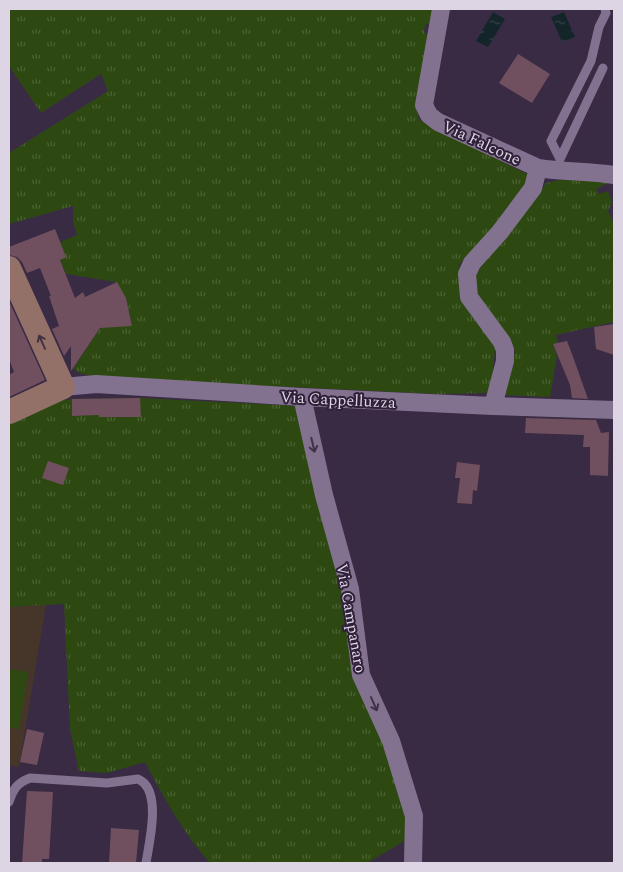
<svg xmlns="http://www.w3.org/2000/svg" width="623" height="872" font-family="Spectral,serif">
<style>
.education{fill:#46362a}
.grass{fill:url(#grass-tufts)}
.pitch{fill:#2d4911}
.water{fill:url(#water-ripples)}
.building{fill:#70505f}
.lines{fill:none;stroke-linecap:round;stroke-linejoin:round}
.lane{stroke:#83728f;stroke-width:9}
.street{stroke:#83728f;stroke-width:18}
.secondary{stroke:#937169;stroke-width:24}
.oneway{stroke:#433143}
.oneway2{stroke:#40314a}
.labels{text-anchor:middle;stroke-width:4;stroke-linejoin:round;paint-order:stroke}
.street-label{font-size:16px;fill:#ddd4e4;stroke:#2f2139}
</style>
<defs>
<pattern id="grass-tufts" width="24" height="20" patternUnits="userSpaceOnUse" patternTransform="scale(1.25)"><rect width="24" height="20" fill="#2d4911"/><path d="M3 7l-1-3M5 7V3M7 7l1-3M15 17l-1-3M17 17v-4M19 17l1-3" fill="none" stroke="#4b6234"/></pattern>
<pattern id="water-ripples" width="26" height="14" patternUnits="userSpaceOnUse" patternTransform="scale(1.25)"><rect width="26" height="14" fill="#142529"/><path d="M2 4q2-2 4 0t4 0M15 11q2-2 4 0t4 0" fill="none" stroke="#364448"/></pattern>
</defs>
<rect width="100%" height="100%" fill="#392b44"/>
<!-- education -->
<path class="education" d="M 46,605 L 19,767 L 9,765 L 9,607 Z"/>
<!-- grass -->
<path class="grass" d="M 9,9 L 434,9 L 431,23 L 425,25 L 424,32 L 428,36 L 417,107 L 419,120 L 527,174 L 528,182 L 498,227 L 466,257 L 459,265 L 462,296 L 493,343 L 495,349 L 491,391 L 486,393 L 437,394 L 101,378 L 82,374 L 73,369 L 100,328 L 132,325 L 126,298 L 116,282 L 66,274 L 60,260 L 60,242 L 77,235 L 73,222 L 73,206 L 9,224 L 9,153 L 108,91 L 101,74 L 41,113 L 9,66 Z
M 559,180 L 612,181 L 596,189 L 599,194 L 608,191 L 612,202 L 608,211 L 614,224 L 614,322 L 556,335 L 558,343 L 553,345 L 557,355 L 550,397 L 504,395 L 515,351 L 511,341 L 477,298 L 474,282 L 478,270 L 540,193 L 546,183 Z
M 140,398 L 298,406 L 388,754 L 408,817 L 408,839 L 367,863 L 210,863 C 183,833 164,798 145,762 L 107,773 L 79,771 L 70,729 L 64,604 L 9,607 L 9,423 L 58,401 L 72,399 Z"/>
<!-- pitch -->
<path class="pitch" d="M 9,669 L 28,672 L 19,729 L 9,727 Z"/>
<!-- water -->
<path class="water" d="M 493,12 L 505,19 L 488,47 L 476,41 Z
M 564,12 L 575,37 L 562,42 L 551,17 Z"/>
<!-- building -->
<path class="building" d="M 518,54 L 550,74 L 532,103 L 499,83 Z
M 55,229 L 66,257 L 60,260 L 75,298 L 83,292 L 85,297 L 117,282 L 126,298 L 132,326 L 100,328 L 71,371 L 71,346 L 64,356 L 52,329 L 59,326 L 49,296 L 51,296 L 40,268 L 27,273 L 22,262 L 17,257 L 9,255 L 9,247 Z
M 9,301 L 45,380 L 9,397 L 9,375 L 14,372 L 9,359 Z
M 614,324 L 614,355 L 596,349 L 594,327 Z
M 567,341 L 572,354 L 588,399 L 572,398 L 570,385 L 553,344 Z
M 140,398 L 141,417 L 99,417 L 99,415 L 72,416 L 72,399 Z
M 526,418 L 596,420 L 601,433 L 609,432 L 608,476 L 590,475 L 590,447 L 583,447 L 584,435 L 525,433 Z
M 48,461 L 69,468 L 63,485 L 42,478 Z
M 457,462 L 480,465 L 477,491 L 473,490 L 472,504 L 457,503 L 460,478 L 455,478 Z
M 27,729 L 44,733 L 37,765 L 20,762 Z
M 27,791 L 53,792 L 49,859 L 42,859 L 42,863 L 22,863 Z
M 111,828 L 139,830 L 136,863 L 109,863 Z"/>
<g class="lines">
<!-- lane -->
<path class="lane" d="M 560,159 L 551,141 L 591,61 L 599,27 L 606,13 L 605,9
M 560,159 L 603,68
M 9,802 C 13,789 17,783 30,778 L 107,783 L 138,779 C 140,780 142,781 144,783 C 160,799 149,843 146,863"/>
<!-- street -->
<path class="street" d="M 441,9 L 424,105 L 429,115 L 438,122 L 538,168 C 563,172 589,171 614,175
M 63,387 L 96,384 L 302,397 L 493,406 L 614,410
M 302,397 L 324,495 L 350,589 L 361,675 L 391,741 L 414,816 L 413,863
M 493,406 L 505,361 L 505,350 L 502,342 L 469,297 L 467,274 L 472,263 L 500,232 L 533,188 L 538,168"/>
<!-- secondary -->
<path class="secondary" d="M 9,268 L 63,387 L 9,412"/>
</g>
<!-- one-way arrows -->
<defs><path id="oneway-shaft" d="M-6 0H5M1.5-3L5.5 0L1.5 3" fill="none" stroke-width="1.6" stroke-linecap="round" stroke-linejoin="round" transform="scale(1.25)"/></defs>
<use class="oneway" href="#oneway-shaft" transform="translate(42 342) rotate(-114)"/>
<g class="oneway2">
<use href="#oneway-shaft" transform="translate(313 445) rotate(77)"/>
<use href="#oneway-shaft" transform="translate(374 704) rotate(66)"/>
</g>
<g class="labels">
<!-- street labels -->
<g class="street-label">
<text transform="translate(482 142) rotate(25)" y="6">Via Falcone</text>
<text transform="translate(338 399) rotate(3)" y="6">Via Cappelluzza</text>
<text transform="translate(352 618) rotate(80)" y="6">Via Campanaro</text>
</g>
</g>
<!-- border -->
<rect width="623" height="872" fill="none" stroke="#ddd4e4" stroke-width="20"/>
</svg>
